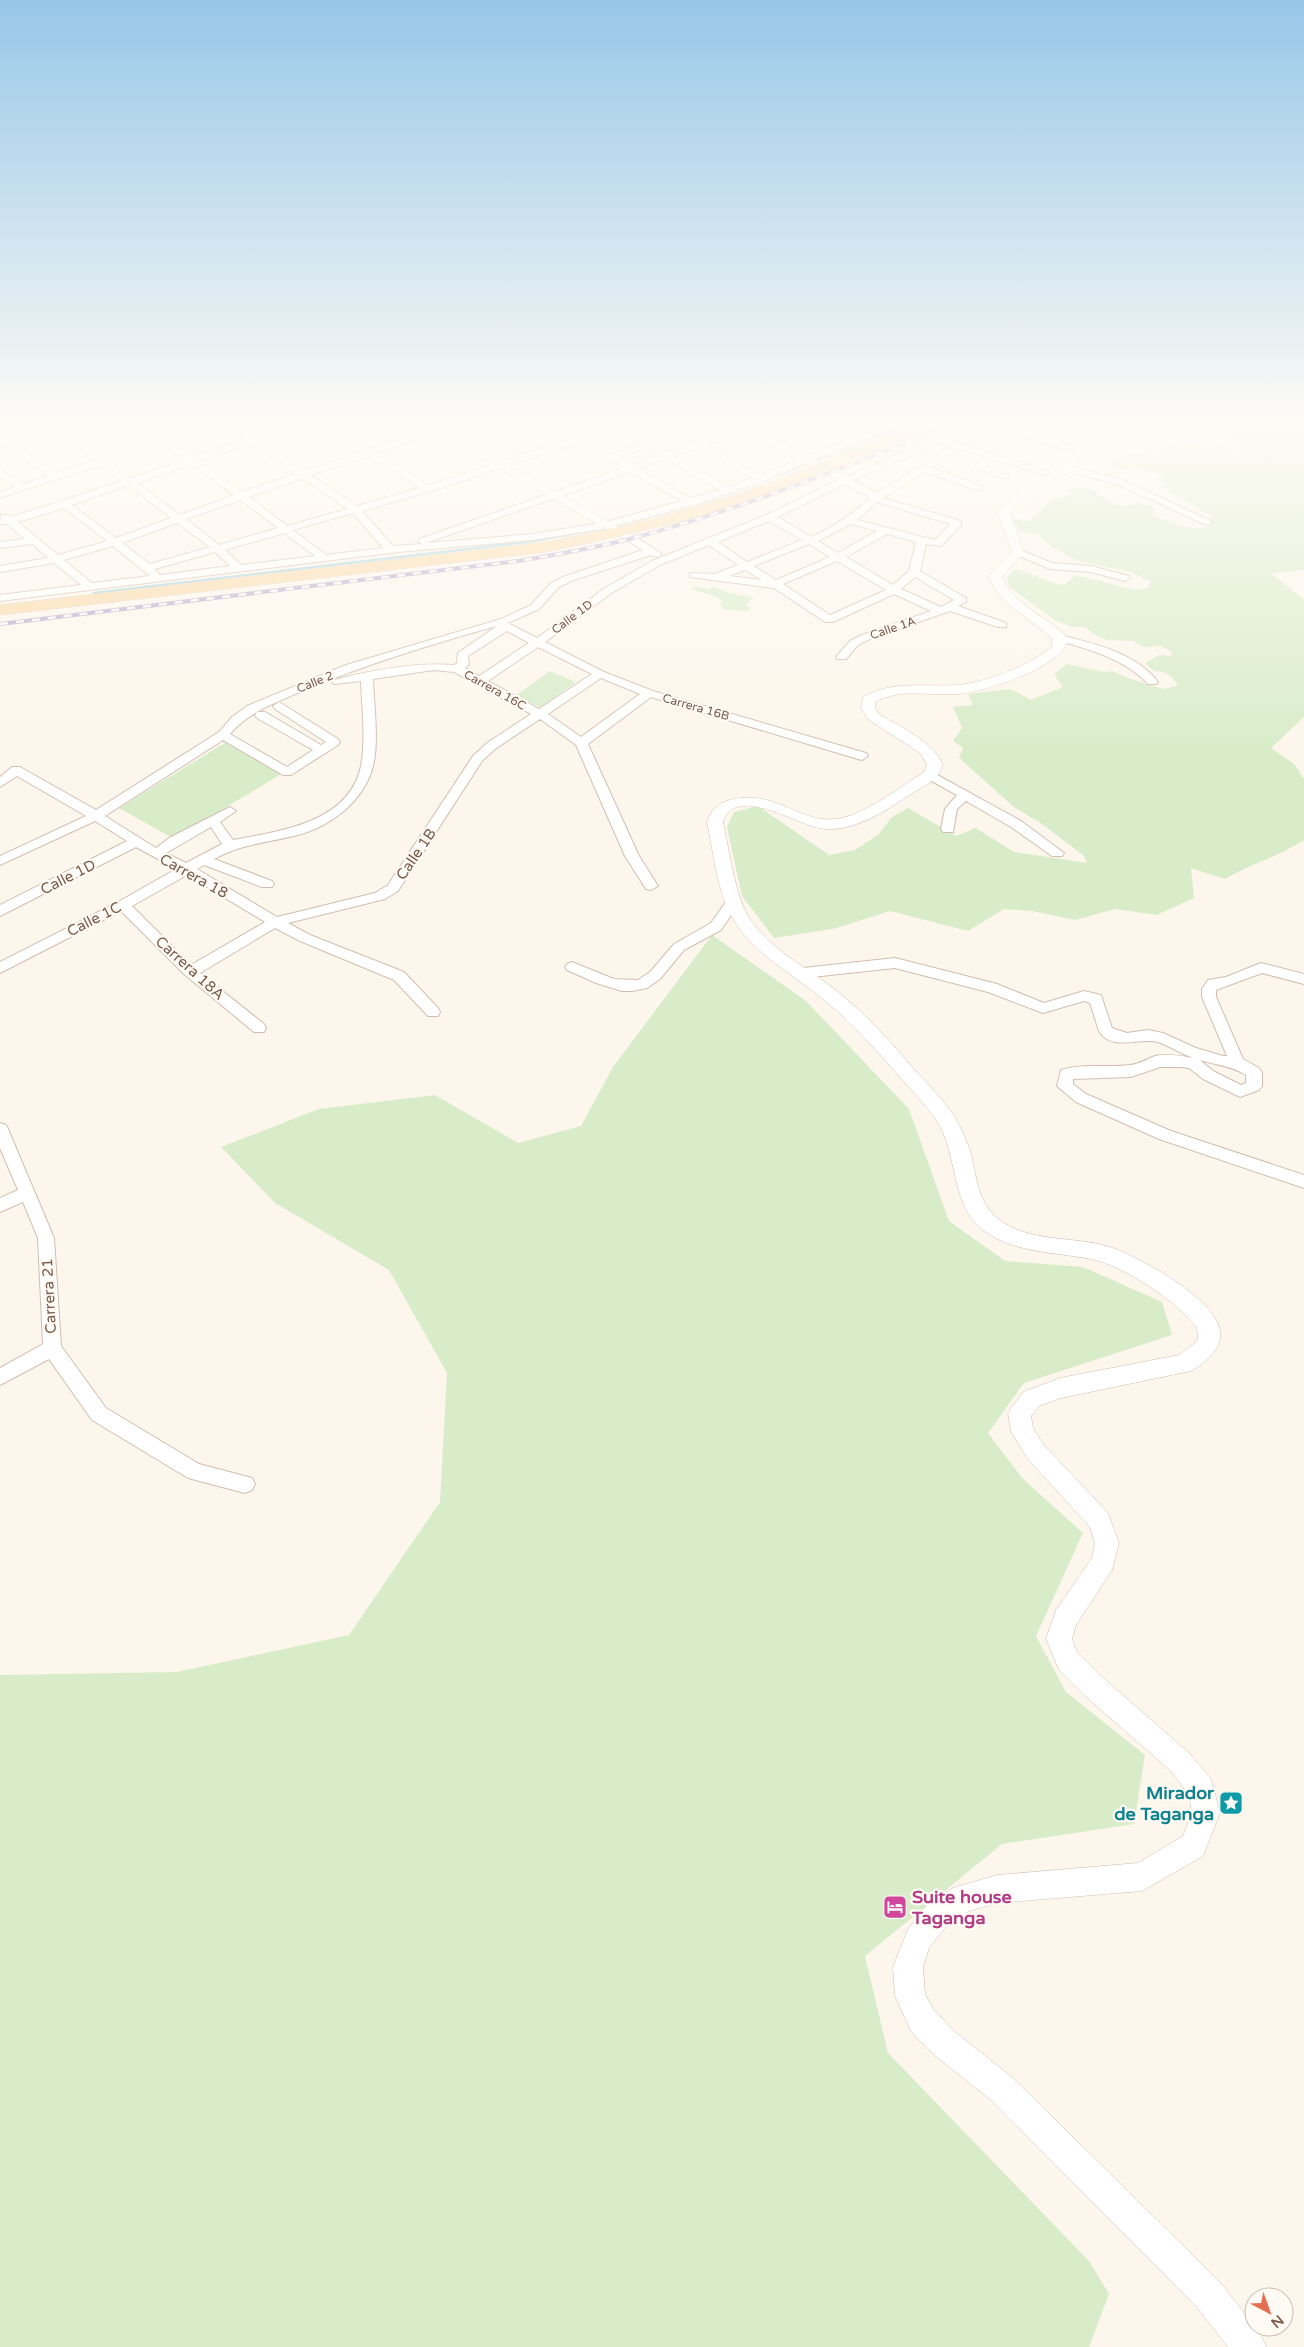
<svg xmlns="http://www.w3.org/2000/svg" width="1304" height="2347" font-family="'Varela Round',sans-serif">
<style>
.green{fill:#d8ecc9}
.lines{fill:none;stroke-linecap:round;stroke-linejoin:round}
.stream{stroke:#a5d3da;stroke-width:2.5}
.minor-casing{stroke:#d1beb0;stroke-width:2}
.tertiary-casing{stroke:#d1beb0;stroke-width:1}
.primary-casing{stroke:#dad1cd;stroke-width:1}
.minor{fill:#fff;fill-rule:evenodd}
.tertiary{fill:#fff;fill-rule:evenodd}
.primary{fill:#fbd9a5;fill-rule:evenodd}
.rail-casing{stroke:#b9a8c9;stroke-width:4}
.rail{stroke:#fffaf3;stroke-width:2.5;stroke-dasharray:8;stroke-linecap:butt}
.labels{text-anchor:middle;stroke-width:4.5;stroke-linejoin:round;paint-order:stroke}
.far-street-label{font-size:12px;fill:#7a5c4d;stroke:#fffaf3}
.street-label{font-size:15px;fill:#7a5c4d;stroke:#fffaf3}
.near-culture-label{font-size:18px;font-weight:bold;fill:#0d838f;stroke:#fffaf3;text-anchor:end}
.near-hotel-label{font-size:18px;font-weight:bold;fill:#b23c85;stroke:#fffaf3;text-anchor:start}
</style>
<rect width="100%" height="100%" fill="#fdf6ec"/>
<!-- green -->
<path class="green" d="M 1220,427 L 1304,427 L 1304,570 L 1271,573 L 1304,600 L 1304,717 L 1271,748 L 1294,764 L 1304,779 L 1304,840 C 1280,856 1250,864 1225,879 L 1191,868 L 1194,898 L 1157,915 L 1115,909 L 1075,920 L 1032,911 L 1004,909 L 968,931 L 890,911 L 833,929 L 774,938 L 742,896 L 727,827 L 734,812 L 758,806 L 829,855 L 855,850 L 879,834 L 891,818 L 908,808 L 956,836 L 976,828 L 1014,852 L 1087,863 L 1084,856 L 1045,826 L 1014,807 L 959,758 L 963,748 L 953,741 L 962,728 L 953,707 L 973,705 L 968,694 L 1011,689 L 1031,700 L 1063,687 L 1054,674 L 1067,664 L 1104,672 L 1113,671 L 1125,677 L 1163,689 L 1178,686 C 1172,675 1166,671 1154,671 L 1145,663 L 1159,655 L 1171,656 L 1172,652 L 1161,646 L 1143,647 L 1133,641 L 1107,640 L 1097,636 L 1085,627 L 1073,627 L 1056,621 L 1009,587 L 1007,577 L 1016,569 C 1033,574 1047,582 1064,585 L 1076,575 L 1136,590 L 1148,588 L 1151,582 L 1131,572 L 1078,561 L 1051,546 L 1037,534 L 1020,531 L 1010,518 L 1029,521 L 1054,498 L 1064,498 L 1073,494 L 1067,490 C 1101,477 1107,519 1139,502 L 1155,508 L 1152,515 C 1169,521 1191,533 1209,526 L 1212,517 L 1204,511 L 1160,487 L 1164,483 L 1158,479 L 1163,475 L 1131,464 L 1124,470 L 1109,465 L 1122,455 L 1148,455 L 1183,442 L 1193,444 L 1206,441 L 1243,454 L 1252,452 C 1248,445 1242,445 1235,440 C 1230,437 1226,431 1220,427 Z
M 696,587 L 708,589 L 714,587 L 726,592 L 754,598 L 750,600 L 750,603 L 745,603 L 750,608 L 748,611 L 726,610 L 719,605 L 723,601 L 712,595 L 690,589 Z
M 550,671 L 576,682 L 541,707 L 515,696 Z
M 226,742 L 283,773 L 174,839 L 119,808 Z
M 712,935 L 806,1001 L 909,1109 L 949,1221 L 1005,1261 L 1083,1267 L 1162,1302 L 1172,1335 L 1024,1383 L 988,1433 L 1023,1479 L 1083,1533 L 1036,1636 L 1066,1692 L 1145,1755 L 1134,1824 L 1002,1844 L 865,1956 L 888,2053 L 1089,2261 L 1109,2294 L 1089,2347 L 0,2347 L 0,1675 L 177,1672 L 349,1635 L 440,1502 L 447,1373 L 389,1270 L 275,1203 L 221,1147 L 319,1109 L 435,1095 L 518,1143 L 581,1126 L 613,1067 Z"/>
<g class="lines">
<!-- stream -->
<path class="stream" d="M 815,461 L 901,427
M 703,502 L 802,466
M 94,593 L 528,542 L 594,530"/>
<!-- minor casing -->
<g class="minor-casing">
<path id="minor" d="M 52,427 L 63,427 L 131,478 L 185,460 L 140,427 L 151,427 L 193,457 L 245,439 L 229,427 L 240,427 L 254,436 L 280,427 L 294,427 L 260,440 L 305,471 L 361,452 L 323,427 L 335,427 L 370,449 L 436,427 L 451,427 L 377,453 L 429,485 L 553,444 L 525,427 L 537,427 L 562,441 L 603,427 L 618,427 L 565,447 L 431,491 L 362,511 L 393,546 L 422,544 L 418,541 L 419,539 L 623,468 L 609,459 L 609,455 L 642,443 L 619,427 L 630,427 L 668,452 L 738,427 L 754,427 L 807,456 L 880,427 L 894,427 L 814,460 L 846,477 L 933,439 L 914,430 L 913,427 L 923,427 L 941,436 L 961,427 L 974,427 L 949,439 L 1049,472 L 1044,475 L 993,459 L 986,465 L 1009,476 L 1007,478 L 1001,478 L 976,468 L 976,464 L 985,456 L 960,449 L 931,467 L 982,486 L 982,490 L 976,490 L 925,472 L 883,498 L 961,521 L 961,525 L 941,546 L 926,544 L 920,571 L 966,598 L 966,602 L 958,606 L 1006,623 L 1006,627 L 998,627 L 950,611 L 870,639 L 858,645 L 846,659 L 838,659 L 836,657 L 850,641 L 862,635 L 931,611 L 894,594 L 833,622 L 825,622 L 774,588 L 690,577 L 690,573 L 715,574 L 738,565 L 709,545 L 660,565 L 613,592 L 545,642 L 604,672 L 653,691 L 866,753 L 868,756 L 862,760 L 858,759 L 651,697 L 588,744 L 639,856 L 658,886 L 651,890 L 646,889 L 625,856 L 576,745 L 540,719 L 495,749 L 482,761 L 398,891 L 385,899 L 288,923 L 310,935 L 404,972 L 438,1008 L 440,1012 L 438,1016 L 428,1016 L 394,980 L 300,941 L 275,928 L 200,973 L 264,1024 L 266,1028 L 264,1032 L 254,1032 L 185,975 L 121,911 L 0,973 L 0,962 L 118,902 L 176,869 L 136,847 L 0,916 L 0,905 L 127,841 L 95,821 L 0,865 L 0,856 L 86,816 L 17,776 L 0,787 L 0,777 L 12,767 L 20,767 L 96,810 L 219,732 L 232,717 L 247,706 L 346,665 L 501,619 L 531,605 L 551,583 L 563,577 L 643,550 L 617,534 L 617,530 L 625,530 L 662,554 L 657,557 L 651,555 L 571,581 L 559,587 L 539,609 L 508,623 L 537,638 L 605,588 L 652,561 L 766,515 L 838,480 L 806,463 L 764,481 L 695,505 L 607,528 L 533,540 L 398,552 L 0,601 L 0,595 L 81,585 L 54,563 L 0,572 L 0,566 L 48,558 L 32,544 L 0,548 L 0,542 L 25,539 L 7,524 L 0,524 L 1,515 L 9,515 L 12,517 L 122,481 L 101,465 L 0,498 L 0,492 L 15,487 L 0,476 L 0,469 L 24,484 L 47,476 L 0,440 L 0,433 L 56,473 L 95,460 ZM 745,432 L 798,460 L 760,475 L 707,445 ZM 251,443 L 296,474 L 243,492 L 199,461 ZM 941,443 L 952,446 L 877,493 L 853,480 ZM 648,447 L 659,455 L 632,465 L 620,457 ZM 699,448 L 752,478 L 729,487 L 674,456 ZM 368,456 L 420,488 L 357,506 L 311,475 ZM 666,459 L 720,490 L 690,498 L 639,469 ZM 191,464 L 234,495 L 180,515 L 137,483 ZM 630,472 L 681,501 L 606,522 L 533,534 L 426,543 ZM 303,478 L 347,509 L 287,526 L 249,497 ZM 845,484 L 870,498 C 851,515 834,527 811,537 L 778,517 ZM 128,485 L 171,518 L 116,538 L 72,505 ZM 241,500 L 278,528 L 219,545 L 186,519 ZM 877,502 L 950,524 L 935,540 L 857,520 ZM 64,508 L 107,541 L 58,555 L 18,522 ZM 353,513 L 383,548 L 326,555 L 293,530 ZM 769,521 L 802,540 L 747,562 L 718,542 ZM 177,523 L 210,547 L 150,564 L 122,543 ZM 851,524 L 877,531 L 838,553 L 818,541 ZM 284,533 L 315,556 L 241,565 L 225,550 ZM 887,534 L 916,542 L 909,571 L 893,585 L 846,557 ZM 809,544 L 830,557 L 776,580 L 754,566 ZM 113,546 L 150,576 L 92,583 L 64,560 ZM 215,552 L 230,566 L 160,575 L 155,569 ZM 837,561 L 886,590 L 830,615 L 783,584 ZM 745,570 L 762,580 L 729,576 ZM 915,577 L 954,600 L 941,607 L 901,589 ZM 497,626 L 458,653 L 457,663 L 454,665 C 414,662 373,670 334,680 L 332,682 L 334,684 L 361,681 C 362,708 366,739 361,766 C 349,823 280,831 233,840 L 220,822 L 236,811 L 230,807 L 169,838 L 156,848 L 105,816 L 223,740 L 283,775 L 291,775 L 338,745 L 340,742 L 338,739 L 279,702 L 273,706 L 275,709 L 326,742 L 321,745 L 265,712 L 257,712 L 255,715 L 257,718 L 313,750 L 287,767 L 230,734 C 250,711 277,702 305,690 C 367,664 432,644 497,626 ZM 507,631 L 529,643 L 479,676 L 465,668 L 469,664 L 468,656 ZM 538,647 L 592,674 L 539,709 L 488,681 ZM 434,670 L 454,672 L 531,714 L 487,743 L 473,756 L 388,885 L 375,893 L 277,917 L 197,869 L 204,865 L 262,887 L 272,887 L 274,884 L 272,881 L 214,859 C 241,844 265,843 294,836 C 329,828 364,802 373,766 C 379,743 374,704 373,679 ZM 601,678 L 640,694 L 581,737 L 548,714 ZM 211,827 L 222,844 L 186,863 L 166,853 ZM 187,875 L 265,922 L 191,965 L 132,906 Z
M 1001,427 L 1015,427 L 1087,450 L 1082,453 L 1041,443 Z
M 1065,465 L 1123,480 L 1213,522 L 1208,525 L 1204,524 L 1117,484 L 1062,470 L 1062,466 Z
M 1018,549 L 1052,563 L 1091,566 L 1129,576 L 1130,578 L 1125,581 L 1091,572 L 1050,569 L 1014,554 L 1014,550 Z
M 1060,635 C 1093,643 1136,653 1158,682 L 1156,684 L 1148,684 C 1125,659 1089,649 1056,640 L 1054,638 Z
M 930,771 L 1021,821 L 1064,853 L 1062,856 L 1052,856 L 1011,827 L 966,801 L 957,809 L 953,832 L 943,832 L 941,829 L 945,809 L 957,795 L 926,778 L 924,775 Z
M 733,898 L 740,902 L 721,930 L 684,950 L 660,979 L 647,988 L 632,991 L 622,991 L 596,983 L 567,970 L 565,967 L 567,964 L 572,962 L 614,979 L 638,980 L 650,972 L 674,944 L 711,923 L 728,899 Z
M 895,958 L 997,984 L 1044,1003 L 1084,991 L 1101,995 L 1112,1028 L 1127,1033 L 1148,1030 L 1163,1033 L 1196,1048 L 1223,1056 L 1227,1056 L 1202,997 L 1202,989 L 1208,980 L 1226,977 L 1261,963 L 1304,974 L 1304,984 L 1262,973 L 1216,990 L 1216,997 L 1243,1059 L 1259,1068 L 1262,1072 L 1262,1086 L 1259,1090 L 1240,1097 L 1203,1079 L 1189,1068 L 1181,1067 L 1160,1067 L 1131,1077 L 1073,1079 L 1073,1084 L 1086,1094 L 1171,1131 L 1304,1175 L 1304,1188 L 1159,1139 L 1076,1102 L 1057,1086 L 1061,1070 C 1083,1063 1107,1068 1130,1065 C 1140,1064 1147,1059 1155,1056 C 1167,1053 1182,1056 1194,1058 C 1181,1054 1170,1046 1158,1042 C 1140,1037 1111,1052 1099,1031 L 1090,1003 L 1084,1001 L 1043,1013 L 988,992 L 895,968 L 803,978 L 798,976 L 796,973 L 798,970 L 803,968 ZM 1200,1060 C 1216,1065 1232,1066 1246,1075 L 1246,1083 L 1241,1085 L 1213,1071 Z
M 0,1123 L 6,1125 L 8,1129 L 54,1238 L 61,1346 L 106,1408 L 199,1464 L 252,1478 L 255,1484 L 252,1490 L 245,1493 L 188,1478 L 92,1420 L 49,1359 L 0,1385 L 0,1368 L 43,1344 L 38,1238 L 23,1202 L 0,1212 L 0,1198 L 18,1190 L 0,1148 Z"/>
</g>
<!-- tertiary casing -->
<g class="tertiary-casing">
<path id="tertiary" d="M 24,427 L 39,427 L 0,447 L 0,439 Z
M 427,427 L 442,427 L 627,532 L 625,535 L 617,535 Z
M 1092,427 L 1104,427 L 1086,452 L 1061,479 L 1013,509 L 1010,514 L 1024,552 L 1002,577 C 1013,604 1045,616 1065,635 L 1066,644 C 1057,669 983,692 958,694 C 930,696 900,688 875,702 L 875,708 L 879,714 C 900,727 933,741 943,765 C 941,769 939,775 935,778 C 930,783 922,787 916,791 C 890,807 859,831 826,829 C 800,828 736,782 723,822 C 729,849 735,894 748,916 C 768,949 809,968 838,992 C 866,1014 889,1040 912,1067 C 925,1081 939,1095 950,1110 C 959,1123 966,1138 971,1154 C 976,1176 978,1201 996,1217 C 1027,1244 1076,1235 1113,1248 C 1142,1259 1214,1298 1220,1330 C 1223,1349 1205,1363 1191,1371 L 1061,1398 L 1039,1406 L 1031,1416 L 1033,1428 L 1043,1444 L 1108,1513 L 1119,1543 L 1112,1570 L 1076,1625 L 1072,1639 L 1077,1652 L 1102,1677 L 1190,1754 L 1211,1779 L 1220,1813 L 1203,1856 L 1142,1891 L 997,1903 L 969,1911 L 948,1924 L 929,1948 L 923,1967 L 925,1994 L 933,2009 L 955,2032 L 1013,2078 L 1221,2283 L 1261,2335 L 1266,2347 L 1228,2347 L 1197,2307 L 991,2100 L 933,2054 L 911,2031 L 895,1996 L 893,1967 L 908,1929 L 928,1904 L 953,1888 L 997,1875 L 1138,1863 L 1183,1836 L 1192,1813 L 1189,1795 L 1172,1772 L 1084,1695 L 1059,1670 L 1046,1639 L 1056,1610 L 1092,1558 L 1095,1543 L 1090,1527 L 1027,1458 L 1011,1431 L 1008,1413 L 1023,1392 L 1060,1378 L 1179,1355 L 1196,1342 L 1198,1338 L 1197,1328 C 1177,1301 1124,1266 1091,1259 C 1055,1252 1013,1253 983,1230 C 949,1203 959,1153 936,1120 C 926,1105 912,1091 900,1077 C 877,1051 855,1026 829,1004 C 796,975 750,954 730,913 C 717,888 713,850 707,822 C 711,810 718,803 730,800 C 776,788 798,824 837,819 C 865,815 900,787 924,772 L 927,765 L 920,753 L 869,720 L 861,708 L 863,697 C 893,680 925,687 958,685 C 985,683 1029,665 1051,648 L 1053,639 L 1001,598 L 988,577 L 1012,551 L 998,514 C 1009,495 1034,487 1051,475 C 1068,463 1081,444 1092,427 Z"/>
</g>
<!-- primary casing -->
<g class="primary-casing">
<path id="primary" d="M 907,427 L 927,427 L 925,430 C 861,456 797,485 730,507 C 670,526 608,539 546,552 L 0,615 L 0,605 L 546,542 C 604,531 663,518 719,500 C 783,480 845,452 907,427 Z"/>
</g>
<!-- minor -->
<use href="#minor" class="minor"/>
<!-- tertiary -->
<use href="#tertiary" class="tertiary"/>
<!-- primary -->
<use href="#primary" class="primary"/>
<!-- rail casing -->
<g class="rail-casing">
<path id="rail" d="M 0,624 L 518,561 C 555,555 593,548 630,539 C 738,510 841,469 945,427"/>
</g>
<!-- rail -->
<use href="#rail" class="rail"/>
</g>
<!-- sky -->
<linearGradient id="sky" x2="0" y2="1"><stop stop-color="#97c7e8"/><stop offset="0.56" stop-color="#fefbf6"/><stop offset="1" stop-color="#fefbf6" stop-opacity="0"/></linearGradient>
<rect width="1304" height="756" fill="url(#sky)"/>
<!-- icons -->
<defs>
<g id="sight-square" transform="scale(1.25)"><rect x="-9" y="-9" width="18" height="18" rx="4" fill="#0f9aa8" stroke="#fffaf3"/><path d="M0-6L1.8-2.2L6-1.7L2.9 1.2L3.7 5.4L0 3.3L-3.7 5.4L-2.9 1.2L-6-1.7L-1.8-2.2Z" fill="#fff"/></g>
<g id="hotel-square" transform="scale(1.25)"><rect x="-9" y="-9" width="18" height="18" rx="4" fill="#d1479c" stroke="#fffaf3"/><path d="M-6-4.5h1.5V1H6V5H4.5V3h-9V5H-6ZM-4 0a1.8 1.8 0 1 1 3.6 0ZM.5 0V-2.5h3Q6-2.5 6 0Z" fill="#fff"/></g>
</defs>
<g fill-rule="evenodd">
<use href="#sight-square" x="1231" y="1803"/>
<use href="#hotel-square" x="895" y="1907"/>
</g>
<g class="labels">
<!-- far-street labels -->
<g class="far-street-label">
<text transform="translate(572 617) rotate(-37)" y="4">Calle 1D</text>
<text transform="translate(893 628) rotate(-19)" y="4">Calle 1A</text>
<text transform="translate(315 682) rotate(-22)" y="4">Calle 2</text>
<text transform="translate(495 690) rotate(29)" y="4">Carrera 16C</text>
<text transform="translate(696 707) rotate(16)" y="4">Carrera 16B</text>
</g>
<!-- street labels -->
<g class="street-label">
<text transform="translate(416 854) rotate(-56)" y="5">Calle 1B</text>
<text transform="translate(194 876) rotate(29)" y="5">Carrera 18</text>
<text transform="translate(68 877) rotate(-27)" y="5">Calle 1D</text>
<text transform="translate(94 919) rotate(-27)" y="5">Calle 1C</text>
<text transform="translate(190 968) rotate(42)" y="5">Carrera 18A</text>
<text transform="translate(49 1296) rotate(-93)" y="5">Carrera 21</text>
</g>
<!-- near-culture labels -->
<g class="near-culture-label">
<text x="1214" y="1799">Mirador<tspan x="1214" dy="21">de Taganga</tspan></text>
</g>
<!-- near-hotel labels -->
<g class="near-hotel-label">
<text x="912" y="1903">Suite house<tspan x="912" dy="21">Taganga</tspan></text>
</g>
</g>
<!-- north arrow -->
<g transform="translate(1269 2312) rotate(139)"><circle r="24" fill="#fffaf3" stroke="#cabbb1"/>
<path d="M0-4L9 19L0 12L-9 19Z" fill="#e76f51"/>
<text y="-8" font-size="14" font-weight="bold" text-anchor="middle" fill="#7a5c4d">N</text>
</g>
</svg>
